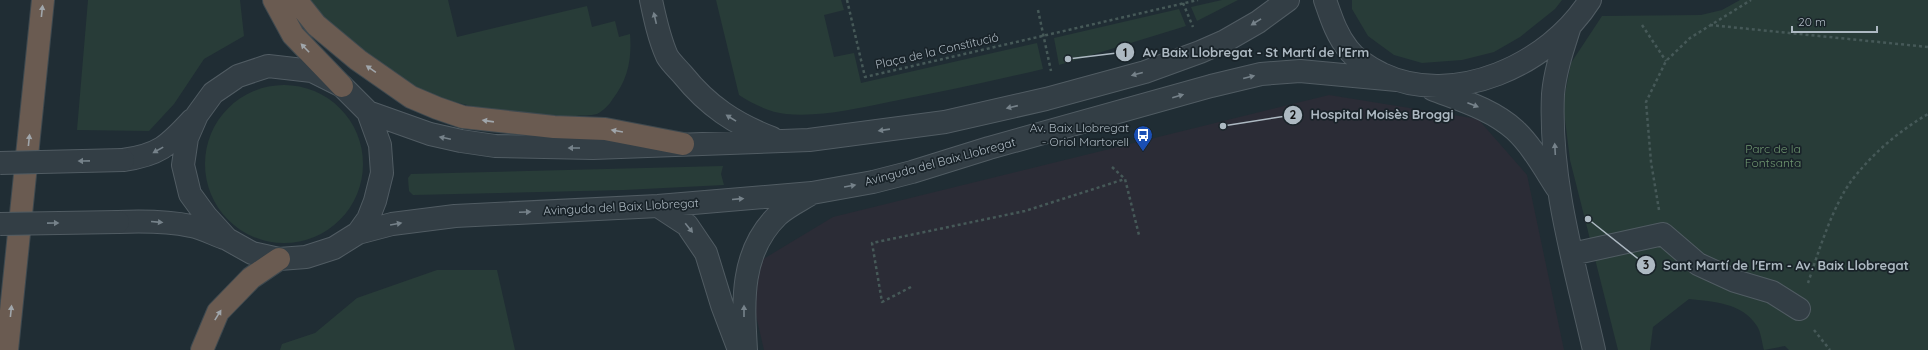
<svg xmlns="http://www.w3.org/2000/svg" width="1928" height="350" font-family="Quicksand,sans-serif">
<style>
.medical{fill:#2b2c36}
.green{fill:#283c38}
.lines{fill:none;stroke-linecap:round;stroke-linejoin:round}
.minor-casing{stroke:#515c63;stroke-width:24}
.highway-casing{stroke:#3e494f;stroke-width:24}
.path{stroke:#465958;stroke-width:2.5;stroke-dasharray:3 3;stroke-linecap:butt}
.minor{stroke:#333e45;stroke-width:22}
.highway{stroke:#6a5b51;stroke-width:22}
.minor-bridge-casing{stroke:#515c63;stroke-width:24;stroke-linecap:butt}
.minor-bridge{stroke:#333e45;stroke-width:22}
.oneway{fill:#a0a6ab}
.oneway2{fill:#76828a}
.labels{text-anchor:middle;stroke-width:3.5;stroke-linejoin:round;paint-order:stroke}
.street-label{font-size:12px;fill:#adb9c2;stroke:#192329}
.poi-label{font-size:12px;fill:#adb9c2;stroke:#192329;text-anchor:end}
.park-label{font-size:12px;fill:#6f9670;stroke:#192329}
.leader{fill:none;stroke:#adb9c2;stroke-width:1.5}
.callout-dot{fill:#adb9c2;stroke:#192329;stroke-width:1.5}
.mark-label{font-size:12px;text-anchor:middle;font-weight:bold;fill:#111}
.callout-label{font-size:13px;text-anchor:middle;font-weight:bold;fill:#adb9c2;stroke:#192329;stroke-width:3.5;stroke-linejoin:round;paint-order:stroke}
</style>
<rect width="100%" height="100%" fill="#202d34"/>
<!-- medical -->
<path class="medical" d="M 1329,95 L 1478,119 L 1527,175 L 1564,350 L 764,350 L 752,298 L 760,261 L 833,217 Z"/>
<!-- green -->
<path class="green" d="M 88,0 L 240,0 L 244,36 L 204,59 L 174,104 L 149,131 L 77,130 Z
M 311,0 L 448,0 L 457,37 L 587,6 L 592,27 L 615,21 L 619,37 L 630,34 C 632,59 628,80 612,100 C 609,105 603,111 597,114 C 590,116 582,115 576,116 C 558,117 541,115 524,113 C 491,110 460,106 429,93 C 403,82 323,24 311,0 Z
M 716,0 L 841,0 L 844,10 L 824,15 L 834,57 L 854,53 L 861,83 L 1037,43 L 1043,69 C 992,81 940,92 889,102 C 855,109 821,117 786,114 C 769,112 753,104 739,95 Z
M 1222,0 L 1238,0 L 1197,21 L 1191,7 Z
M 1352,0 L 1562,0 L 1555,9 L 1520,37 L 1494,52 L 1462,60 L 1422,63 L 1394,55 L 1368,36 L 1352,9 Z
M 1740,0 L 1928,0 L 1928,350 L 1789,350 L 1785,346 L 1764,350 C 1762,343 1761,332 1757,326 C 1741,302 1714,302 1689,299 L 1653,327 L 1650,350 L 1618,350 L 1570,160 L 1563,104 L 1571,63 L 1602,16 L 1701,15 L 1722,10 Z
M 1179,9 L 1186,26 L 1059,65 L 1054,38 Z
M205 164a79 79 0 1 1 158 0a79 79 0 1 1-158 0Z
M 723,166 L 721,174 L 724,185 L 624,190 L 413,195 L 409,191 L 408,178 L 411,174 Z
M 437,270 L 497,270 L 515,350 L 280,350 L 282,344 L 315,333 L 357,298 Z"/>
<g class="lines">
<!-- minor casing -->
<g class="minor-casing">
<path id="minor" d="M 651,0 C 655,19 659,38 667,56 C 671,63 678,69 683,75 C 708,106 735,124 772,138
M 1325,0 C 1331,17 1336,34 1348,49 C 1356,60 1370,68 1382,74 C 1454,108 1549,65 1590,0
M 1570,26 C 1563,48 1555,71 1553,94 C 1549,181 1575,266 1594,350
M 268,66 L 312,71 L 342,86 L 368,112 L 380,145 L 382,173 L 375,201 L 368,219 L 358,233 L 334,248 L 306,257 L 279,259 L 252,253 L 227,239 L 206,216 L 190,194 L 183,165 L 187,138 L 197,115 L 213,93 L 238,76 Z
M 1432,89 C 1460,100 1492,109 1515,130 C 1532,146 1544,168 1557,188
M 368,112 L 430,134 L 461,141 L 495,146 L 593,148 L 809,140 L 945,122 L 1046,99 L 1145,72 L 1200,52 L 1225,41 L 1258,22 L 1288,0
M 123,160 C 159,155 168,146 192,120
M 658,206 L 687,225 L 706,253 L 722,305 L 739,350
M 118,222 C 143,221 167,221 191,226 C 202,228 213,234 224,238
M 358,233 L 392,224 L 455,216 L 658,206 L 812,193 L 873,182 L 912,172 L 989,148 L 1211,86 L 1261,74 L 1300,71 L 1397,80
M 1572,254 L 1663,234 L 1698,264 L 1735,281 L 1772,292 L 1799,309
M 746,350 C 743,301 740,252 778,215 C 787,207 799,201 809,195"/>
</g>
<!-- highway casing -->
<g class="highway-casing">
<path id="highway" d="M 274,0 L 293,35 L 342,86
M 296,0 L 316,25 L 358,60 L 411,97 L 437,108 L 463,117 L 554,127 L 605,129 L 683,144
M 7,350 L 43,0
M 202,350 L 218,312 L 251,278 L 279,259"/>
</g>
<!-- path -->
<path class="path" d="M 847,0 L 865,77 L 1198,0
M 1183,3 L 1193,27
M 1038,10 L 1051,71
M 1642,25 L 1666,61
M 1710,25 L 1928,47
M 1112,167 L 1125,179 L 1139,235
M 1659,210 L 1651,162 L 1646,102 L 1666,61 L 1690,38 L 1751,0
M 1808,283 C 1818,253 1833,205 1852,180 C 1873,153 1899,131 1928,114
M 911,287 L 882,302 L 872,243 L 1025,211 L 1125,179
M 1814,330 L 1830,350"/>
<!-- minor -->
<use href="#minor" class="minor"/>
<!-- highway -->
<use href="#highway" class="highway"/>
<!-- minor-bridge casing -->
<g class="minor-bridge-casing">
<path id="minor-bridge" d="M 0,163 L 123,160
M 0,224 L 118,222"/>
</g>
<!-- minor-bridge -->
<use href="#minor-bridge" class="minor-bridge"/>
</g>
<!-- one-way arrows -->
<defs><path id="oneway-solid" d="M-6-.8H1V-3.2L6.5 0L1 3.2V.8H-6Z"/></defs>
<g class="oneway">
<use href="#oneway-solid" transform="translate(42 11) rotate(-84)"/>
<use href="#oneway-solid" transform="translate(305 48) rotate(-134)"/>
<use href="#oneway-solid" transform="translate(371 69) rotate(-145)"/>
<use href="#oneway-solid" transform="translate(488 121) rotate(-172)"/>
<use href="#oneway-solid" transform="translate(617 131) rotate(-170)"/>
<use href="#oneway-solid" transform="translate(29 140) rotate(-84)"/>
<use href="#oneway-solid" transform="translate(11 311) rotate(-84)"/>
<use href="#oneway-solid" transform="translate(218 315) rotate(-58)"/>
</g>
<g class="oneway2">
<use href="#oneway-solid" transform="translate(655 18) rotate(-103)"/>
<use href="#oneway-solid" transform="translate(1256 22) rotate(148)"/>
<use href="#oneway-solid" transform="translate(1137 74) rotate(165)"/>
<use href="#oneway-solid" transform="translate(1249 77) rotate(-14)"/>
<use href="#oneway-solid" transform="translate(1178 96) rotate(-16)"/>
<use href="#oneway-solid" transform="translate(1473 105) rotate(21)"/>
<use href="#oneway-solid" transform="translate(1012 107) rotate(167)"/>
<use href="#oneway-solid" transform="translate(731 118) rotate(-148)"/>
<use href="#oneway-solid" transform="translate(884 130) rotate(172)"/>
<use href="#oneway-solid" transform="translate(445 138) rotate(-168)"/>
<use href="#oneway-solid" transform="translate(574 148) rotate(180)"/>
<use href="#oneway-solid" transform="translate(1555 149) rotate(-93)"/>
<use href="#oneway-solid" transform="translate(158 150) rotate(151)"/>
<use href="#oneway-solid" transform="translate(84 161) rotate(179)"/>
<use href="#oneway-solid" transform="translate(850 186) rotate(-10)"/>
<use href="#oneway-solid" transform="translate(738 199) rotate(-5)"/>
<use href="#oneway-solid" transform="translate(525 212) rotate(-2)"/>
<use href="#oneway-solid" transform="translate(157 222) rotate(5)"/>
<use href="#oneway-solid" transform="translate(53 223) rotate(-1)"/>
<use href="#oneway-solid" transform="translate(396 224) rotate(-10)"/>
<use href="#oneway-solid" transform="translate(689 228) rotate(51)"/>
<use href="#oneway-solid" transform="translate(744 311) rotate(-90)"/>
</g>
<!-- icons -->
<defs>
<g id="bus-pin" transform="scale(1)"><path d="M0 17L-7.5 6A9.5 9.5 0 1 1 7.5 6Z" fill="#1a4fb4" stroke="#192329"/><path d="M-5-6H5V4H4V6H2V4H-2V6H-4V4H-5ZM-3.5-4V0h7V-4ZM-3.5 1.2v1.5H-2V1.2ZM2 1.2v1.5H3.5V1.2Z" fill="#fff"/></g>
</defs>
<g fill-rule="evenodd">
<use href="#bus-pin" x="1143" y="135"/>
</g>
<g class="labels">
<!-- street labels -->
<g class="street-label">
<text transform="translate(937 51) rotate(-13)" y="4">Plaça de la Constitució</text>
<text transform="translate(940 162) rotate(-15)" y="4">Avinguda del Baix Llobregat</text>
<text transform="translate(621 207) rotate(-3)" y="4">Avinguda del Baix Llobregat</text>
</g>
<!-- poi labels -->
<g class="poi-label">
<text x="1129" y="132">Av. Baix Llobregat<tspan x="1129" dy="14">- Oriol Martorell</tspan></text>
</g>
<!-- park labels -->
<g class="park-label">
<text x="1773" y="153">Parc de la<tspan x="1773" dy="14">Fontsanta</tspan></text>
</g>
</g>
<!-- callouts -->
<path class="leader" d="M1068 59L1125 52M1223 126L1293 115M1588 219L1646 265"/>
<g class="callout-dot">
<circle cx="1068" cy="59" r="4"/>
<circle cx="1223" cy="126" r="4"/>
<circle cx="1588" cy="219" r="4"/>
<circle cx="1125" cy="52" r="10"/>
<circle cx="1293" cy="115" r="10"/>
<circle cx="1646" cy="265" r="10"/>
</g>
<g class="mark-label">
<text x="1125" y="57">1</text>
<text x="1293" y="119">2</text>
<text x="1646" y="269">3</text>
</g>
<g class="callout-label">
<text x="1256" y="57">Av Baix Llobregat - St Martí de l'Erm</text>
<text x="1382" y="119">Hospital Moisès Broggi</text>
<text x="1786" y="270">Sant Martí de l'Erm - Av. Baix Llobregat</text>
</g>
<!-- scale -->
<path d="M1792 26v6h85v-6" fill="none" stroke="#adb9c2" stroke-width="2"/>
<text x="1798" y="26" font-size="12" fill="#adb9c2" stroke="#192329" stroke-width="3" paint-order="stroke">20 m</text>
</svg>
